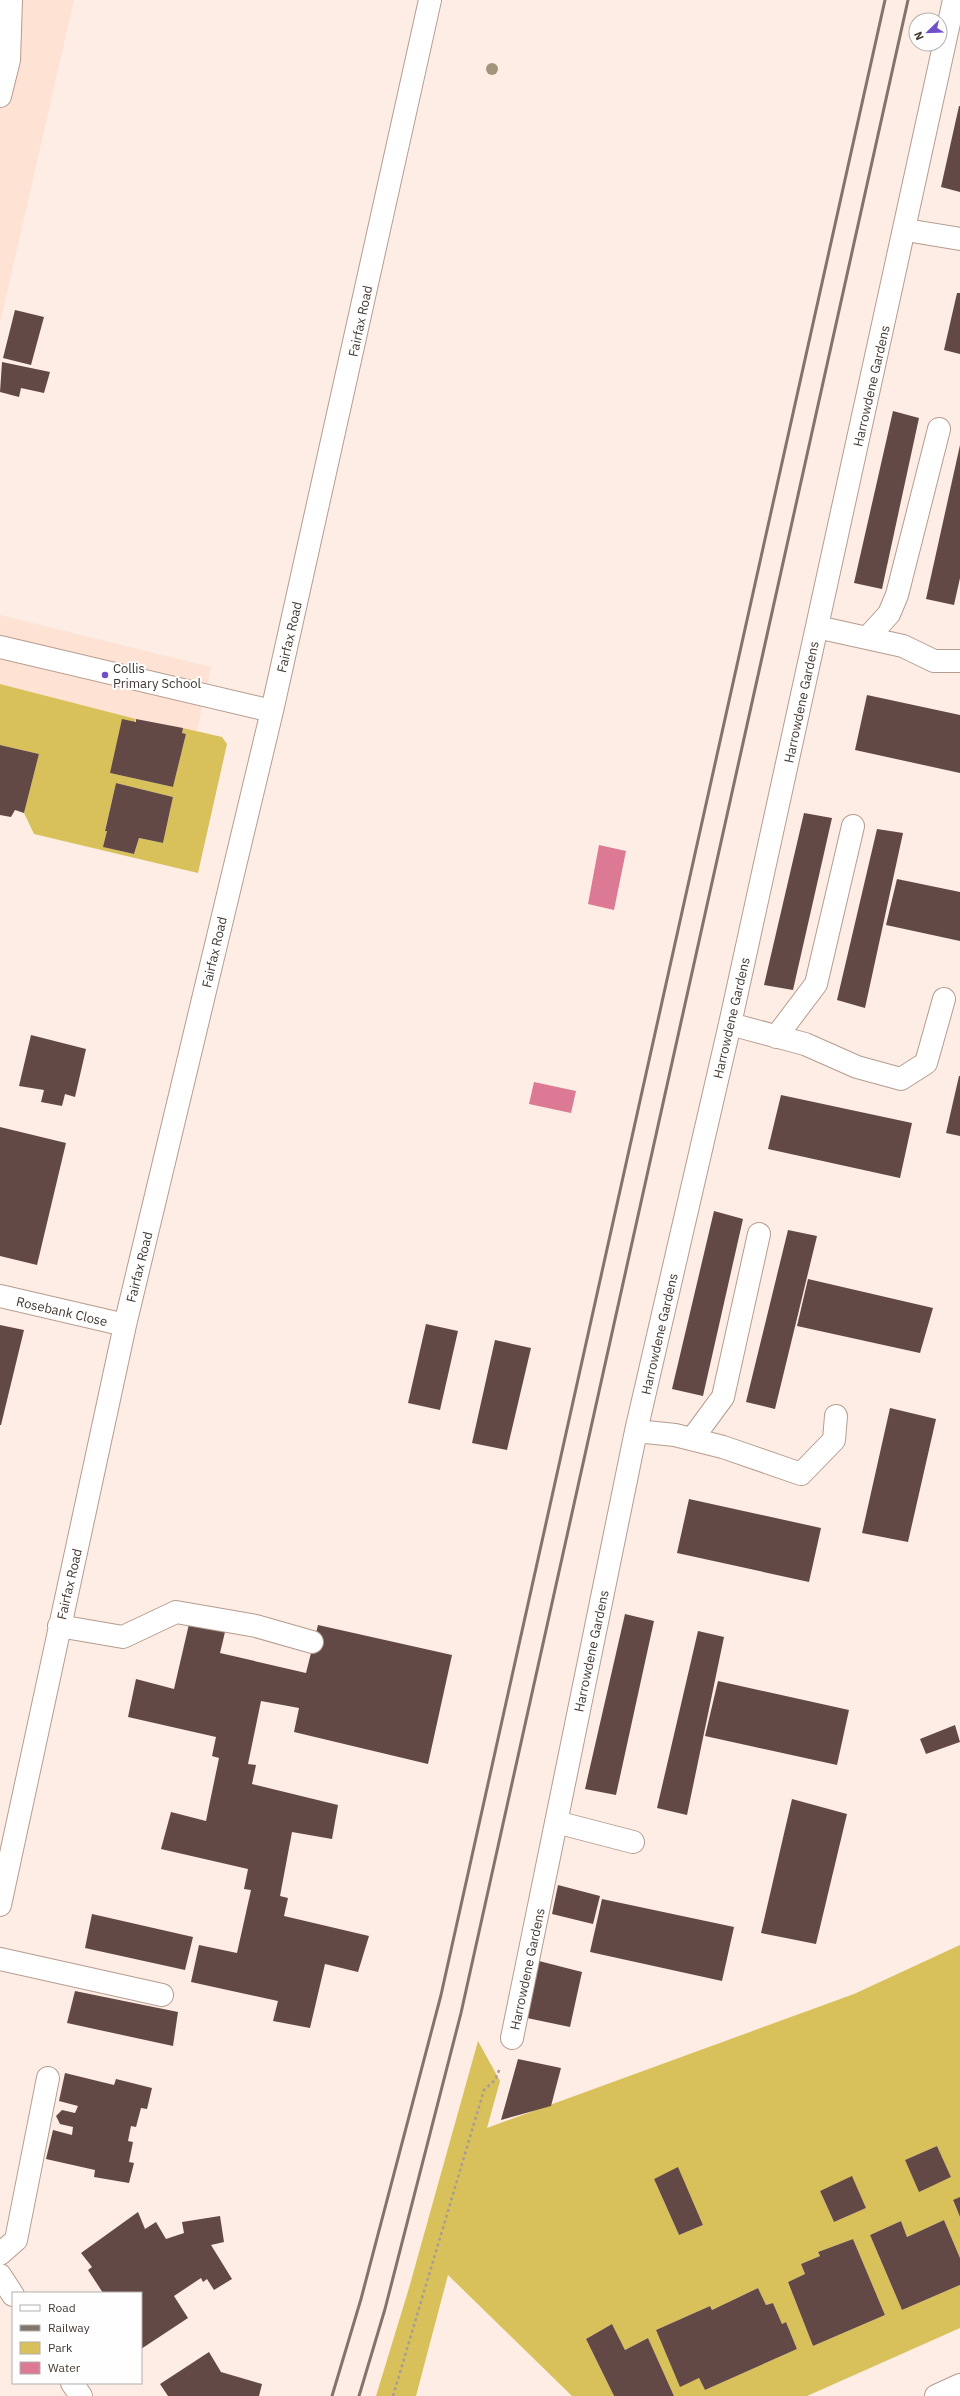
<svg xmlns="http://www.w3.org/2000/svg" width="960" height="2396" font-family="'IBM Plex Sans',sans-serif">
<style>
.built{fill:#fee2d3}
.green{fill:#d8c15b;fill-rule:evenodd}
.water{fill:#dc7995}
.building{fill:#634946}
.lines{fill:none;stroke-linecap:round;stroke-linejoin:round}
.minor-casing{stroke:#b69c8f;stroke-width:24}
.major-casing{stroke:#b69c8f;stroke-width:24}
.path{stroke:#a99c94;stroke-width:2.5;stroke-dasharray:3 3;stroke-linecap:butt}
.minor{stroke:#fff;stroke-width:22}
.major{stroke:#fff;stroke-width:22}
.rail{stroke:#80746d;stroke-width:3}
.tree{fill:#a2967a}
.poi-dot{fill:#714fc8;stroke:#fefefe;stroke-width:1.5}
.labels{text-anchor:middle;stroke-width:4;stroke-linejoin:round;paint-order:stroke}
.street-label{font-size:13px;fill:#423832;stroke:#fefefe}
.poi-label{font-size:13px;fill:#423832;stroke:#fefefe;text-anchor:start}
</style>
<rect width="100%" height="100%" fill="#fdede4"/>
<!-- built -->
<path class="built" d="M 0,0 L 74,0 L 0,323 Z
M 0,615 L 211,667 L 197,731 L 136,719 L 0,684 Z"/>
<!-- green -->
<path class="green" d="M 0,684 L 136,719 L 110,773 L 173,787 L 186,734 L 182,733 L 183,728 L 222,737 L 227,744 L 198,873 L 34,834 L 24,813 L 39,754 L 0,745 ZM 116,783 L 173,797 L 163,843 L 139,838 L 134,854 L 104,847 L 107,831 L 105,830 Z
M 960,1945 L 960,2197 L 953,2201 L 960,2217 L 960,2258 L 944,2220 L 907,2237 L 901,2221 L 870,2235 L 902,2310 L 960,2285 L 960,2328 L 807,2396 L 674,2396 L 648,2338 L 625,2350 L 612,2324 L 586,2339 L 614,2396 L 572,2396 L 448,2275 L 416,2396 L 376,2396 L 409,2288 L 478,2041 L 500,2081 L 487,2128 L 854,1994 ZM 937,2146 L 951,2177 L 919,2191 L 905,2160 ZM 678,2168 L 703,2225 L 679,2235 L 654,2179 ZM 852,2177 L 866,2208 L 834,2222 L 820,2191 ZM 853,2239 L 885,2315 L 813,2346 L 788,2282 L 805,2274 L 801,2264 L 820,2256 L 818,2252 ZM 758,2288 L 766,2305 L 773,2303 L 782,2324 L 786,2322 L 797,2349 L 705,2390 L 699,2378 L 680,2386 L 656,2330 L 710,2306 L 712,2310 Z"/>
<!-- water -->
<path class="water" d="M 599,845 L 626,851 L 614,910 L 588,904 Z
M 534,1082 L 576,1091 L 571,1113 L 529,1104 Z"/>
<!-- building -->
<path class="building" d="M 959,106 L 960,106 L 960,192 L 941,187 Z
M 957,293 L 960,293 L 960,354 L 944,350 Z
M 15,310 L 44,317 L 31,365 L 3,358 Z
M 2,362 L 50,372 L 44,393 L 21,388 L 19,397 L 0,392 Z
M 893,411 L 919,418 L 882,589 L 854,583 Z
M 960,445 L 960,578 L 954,605 L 926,599 Z
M 867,695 L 960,715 L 960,773 L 855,750 Z
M 122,719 L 136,722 L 136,719 L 183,728 L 182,733 L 186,734 L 173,787 L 110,773 Z
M 0,745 L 39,754 L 24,813 L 15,810 L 11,817 L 0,815 Z
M 116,783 L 173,797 L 163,843 L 139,838 L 134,854 L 103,847 L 107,831 L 105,831 Z
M 804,813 L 832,818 L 793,990 L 764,985 Z
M 877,829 L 903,833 L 865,1008 L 837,1000 Z
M 897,879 L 960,892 L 960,941 L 886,925 Z
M 31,1035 L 86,1049 L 75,1097 L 65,1094 L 62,1106 L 41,1102 L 44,1090 L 19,1086 Z
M 959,1076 L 960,1076 L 960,1136 L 946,1133 Z
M 781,1095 L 912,1123 L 900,1178 L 768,1149 Z
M 0,1127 L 66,1143 L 37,1265 L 0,1256 Z
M 714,1211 L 743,1219 L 703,1396 L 672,1389 Z
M 788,1230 L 817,1236 L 775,1409 L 746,1402 Z
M 808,1279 L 933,1308 L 920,1353 L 797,1326 Z
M 426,1324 L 458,1331 L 440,1410 L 408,1403 Z
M 0,1325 L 24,1330 L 1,1425 L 0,1425 Z
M 495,1340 L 531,1348 L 507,1450 L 472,1443 Z
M 890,1408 L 936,1419 L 908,1542 L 862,1533 Z
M 689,1499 L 821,1528 L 809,1582 L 677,1553 Z
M 625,1614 L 654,1621 L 616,1795 L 585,1789 Z
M 189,1624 L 225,1632 L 220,1653 L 306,1673 L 318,1625 L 452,1655 L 428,1764 L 294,1732 L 299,1708 L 261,1701 L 248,1764 L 256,1765 L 252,1784 L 338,1805 L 332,1839 L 292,1832 L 280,1896 L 288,1898 L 284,1916 L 369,1936 L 358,1972 L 325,1964 L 310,2028 L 273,2021 L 278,2001 L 191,1982 L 199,1945 L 237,1953 L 251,1890 L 244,1889 L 248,1869 L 161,1849 L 171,1812 L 206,1821 L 219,1758 L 212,1756 L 216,1737 L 128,1717 L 136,1679 L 174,1689 Z
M 698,1631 L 724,1637 L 687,1815 L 657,1808 Z
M 718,1681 L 849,1710 L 837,1765 L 705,1736 Z
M 955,1725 L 960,1742 L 926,1754 L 920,1739 Z
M 792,1799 L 847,1814 L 816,1944 L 761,1933 Z
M 558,1885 L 600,1896 L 593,1924 L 552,1914 Z
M 602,1899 L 734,1927 L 722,1981 L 590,1952 Z
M 92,1914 L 193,1937 L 185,1970 L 85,1948 Z
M 539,1961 L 582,1972 L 570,2027 L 527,2018 Z
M 75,1991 L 178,2012 L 173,2046 L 67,2023 Z
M 518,2059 L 561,2068 L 551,2106 L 501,2120 Z
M 65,2073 L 114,2085 L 116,2079 L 152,2088 L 147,2109 L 141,2108 L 136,2127 L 131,2126 L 128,2141 L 133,2142 L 129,2162 L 134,2163 L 129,2183 L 94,2177 L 95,2170 L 46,2159 L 53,2130 L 72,2135 L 73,2127 L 60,2124 L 56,2116 L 62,2110 L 75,2113 L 78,2106 L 59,2101 Z
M 937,2146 L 951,2177 L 919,2192 L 905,2160 Z
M 678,2167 L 703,2225 L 679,2235 L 654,2179 Z
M 852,2176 L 866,2208 L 834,2222 L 820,2191 Z
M 960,2197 L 960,2217 L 953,2200 Z
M 138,2212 L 145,2229 L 156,2222 L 166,2239 L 184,2233 L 182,2222 L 220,2216 L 224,2242 L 211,2245 L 232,2279 L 214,2290 L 207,2279 L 203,2282 L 201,2278 L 174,2296 L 188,2318 L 141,2349 L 141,2293 L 103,2293 L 88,2270 L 92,2267 L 81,2253 Z
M 944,2220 L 960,2258 L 960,2285 L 902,2310 L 870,2235 L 901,2221 L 907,2237 Z
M 853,2239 L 885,2315 L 813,2346 L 788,2282 L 805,2274 L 801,2264 L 820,2256 L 818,2252 Z
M 758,2288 L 766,2305 L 773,2303 L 782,2324 L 786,2322 L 797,2349 L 705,2390 L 699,2378 L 680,2387 L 656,2330 L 710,2306 L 712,2310 Z
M 612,2324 L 625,2350 L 648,2338 L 674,2396 L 614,2396 L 586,2339 Z
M 209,2352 L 221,2372 L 262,2384 L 259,2396 L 168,2396 L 160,2384 Z"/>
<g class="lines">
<!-- minor casing -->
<g class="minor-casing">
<path id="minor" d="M 0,96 L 9,60 L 11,0
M 906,230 L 960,239
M 817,627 L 903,646 L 934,661 L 960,661
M 867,638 L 889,614 L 897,595 L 939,429
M 0,647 L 272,711
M 730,1024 L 805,1044 L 857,1067 L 901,1079 L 926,1063 L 944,999
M 776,1037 L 816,984 L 853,826
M 0,1296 L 125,1325
M 636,1431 L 675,1435 L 723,1447 L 801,1474 L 834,1440 L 836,1416
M 692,1439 L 723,1397 L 759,1234
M 59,1626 L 123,1637 L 176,1612 L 256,1626 L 312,1642
M 556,1822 L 633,1842
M 0,1905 L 125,1325 L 272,711 L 430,0
M 0,1959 L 162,1995
M 512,2038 L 636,1431 L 730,1024 L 954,0
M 0,2254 L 16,2240 L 48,2078
M 936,2396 L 960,2385"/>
</g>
<!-- major casing -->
<g class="major-casing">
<path id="major" d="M 0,2275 L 13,2295
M 72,2383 L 81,2396"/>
</g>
<!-- path -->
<path class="path" d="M 393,2396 L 484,2090 L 495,2080 L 500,2068"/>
<!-- minor -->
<use href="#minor" class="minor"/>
<!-- major -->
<use href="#major" class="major"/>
<!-- rail -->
<path class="rail" d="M 332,2396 L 361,2299 L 441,1995 L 885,0
M 359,2396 L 385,2309 L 461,2013 L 908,0"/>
</g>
<!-- trees -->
<circle class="tree" cx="492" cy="69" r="6"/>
<!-- markers -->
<circle class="poi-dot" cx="105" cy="675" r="4"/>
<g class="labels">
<!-- street labels -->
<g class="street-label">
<text transform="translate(360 321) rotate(-78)" y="5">Fairfax Road</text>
<text transform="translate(871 386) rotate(-77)" y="5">Harrowdene Gardens</text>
<text transform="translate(289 637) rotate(-77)" y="5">Fairfax Road</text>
<text transform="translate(801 702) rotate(-78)" y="5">Harrowdene Gardens</text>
<text transform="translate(214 952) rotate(-77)" y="5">Fairfax Road</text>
<text transform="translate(731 1018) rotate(-77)" y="5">Harrowdene Gardens</text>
<text transform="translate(139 1267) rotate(-76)" y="5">Fairfax Road</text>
<text transform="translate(62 1311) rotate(13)" y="5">Rosebank Close</text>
<text transform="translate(659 1334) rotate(-77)" y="5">Harrowdene Gardens</text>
<text transform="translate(69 1584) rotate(-77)" y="5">Fairfax Road</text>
<text transform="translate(591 1651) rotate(-78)" y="5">Harrowdene Gardens</text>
<text transform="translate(527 1969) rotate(-78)" y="5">Harrowdene Gardens</text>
</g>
<!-- poi labels -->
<g class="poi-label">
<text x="113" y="673">Collis<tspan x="113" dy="15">Primary School</tspan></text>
</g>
</g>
<!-- legend -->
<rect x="12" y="2292" width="130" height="92" fill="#fefefe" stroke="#b3afac"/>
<rect x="20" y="2305" width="20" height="6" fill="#ffffff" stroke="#b3afac"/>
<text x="48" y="2312" font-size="12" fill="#423832">Road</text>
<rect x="20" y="2325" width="20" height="6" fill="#80746d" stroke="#b3afac"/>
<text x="48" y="2332" font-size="12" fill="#423832">Railway</text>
<rect x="20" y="2342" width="20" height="12" fill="#d8c15b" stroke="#b3afac"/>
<text x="48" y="2352" font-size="12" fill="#423832">Park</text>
<rect x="20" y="2362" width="20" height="12" fill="#dc7995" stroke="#b3afac"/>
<text x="48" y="2372" font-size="12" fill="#423832">Water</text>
<!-- north arrow -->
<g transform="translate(928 32) rotate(247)"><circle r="19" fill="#fefefe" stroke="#b3afac"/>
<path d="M0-3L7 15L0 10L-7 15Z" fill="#714fc8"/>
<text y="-6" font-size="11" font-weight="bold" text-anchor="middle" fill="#423832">N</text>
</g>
</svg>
